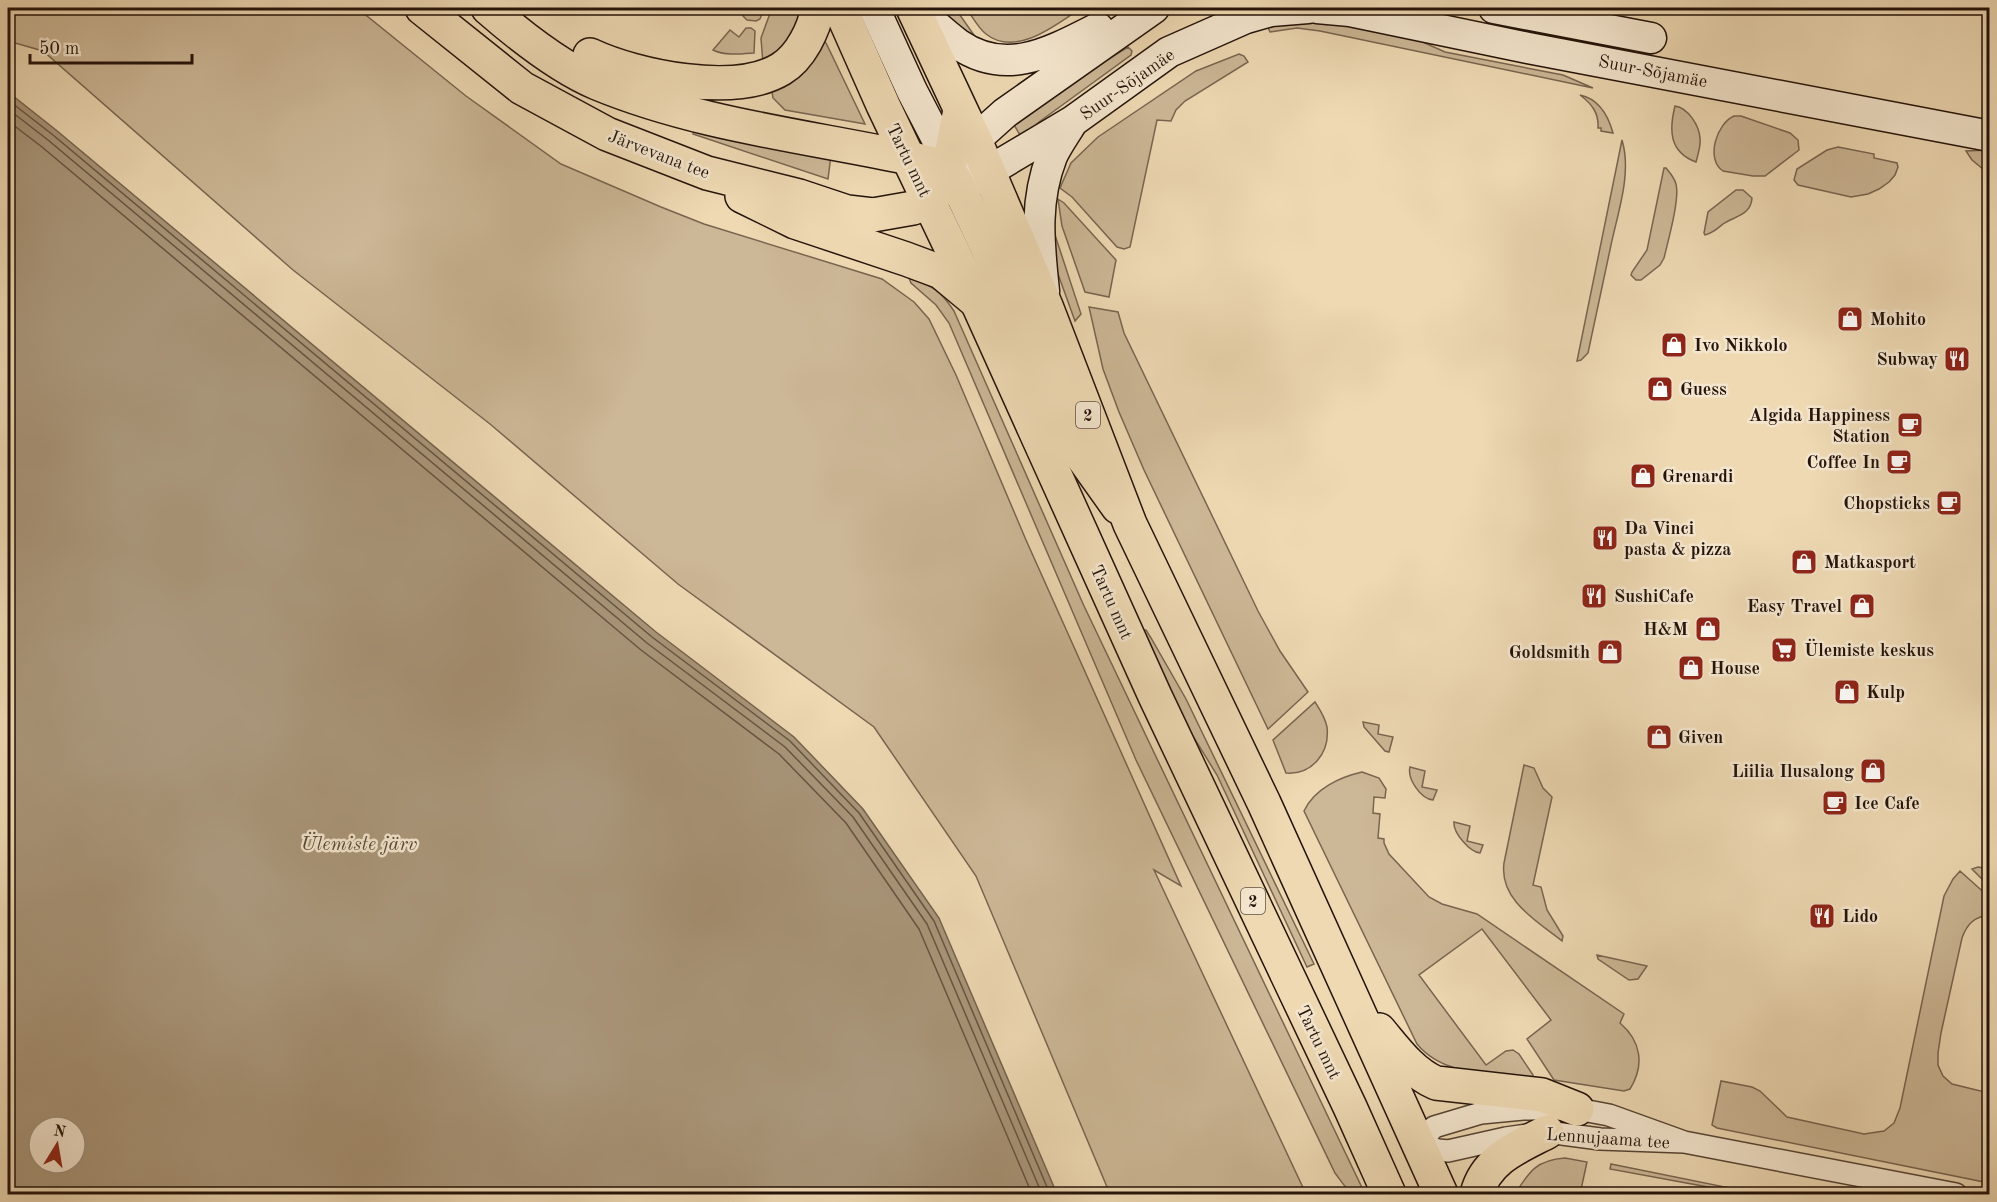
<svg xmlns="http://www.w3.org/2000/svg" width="1997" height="1202" font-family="'Old Standard TT',serif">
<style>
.green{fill:#ccb796;stroke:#786550;stroke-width:1.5}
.water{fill:#a9967a;stroke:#74624d;stroke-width:1.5;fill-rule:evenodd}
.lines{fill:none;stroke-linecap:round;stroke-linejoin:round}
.shore{stroke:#665442;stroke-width:1.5}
.minor-casing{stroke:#564434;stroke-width:24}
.secondary-casing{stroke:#24130a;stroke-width:33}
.primary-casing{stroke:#24130a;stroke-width:36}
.trunk-casing{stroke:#24130a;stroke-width:36}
.minor{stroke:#f4e6ce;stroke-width:21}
.secondary{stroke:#f4e6ce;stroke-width:30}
.primary{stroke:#eed9b3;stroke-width:33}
.trunk{stroke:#eed9b3;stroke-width:33}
.labels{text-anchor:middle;stroke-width:5;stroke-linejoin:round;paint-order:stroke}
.shield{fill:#f4e6ce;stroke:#625245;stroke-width:1.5}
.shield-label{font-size:16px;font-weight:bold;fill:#24130a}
.street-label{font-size:18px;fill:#24130a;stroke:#f4e6ce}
.poi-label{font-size:18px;font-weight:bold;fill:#24130a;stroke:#f4e6ce;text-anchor:start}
.water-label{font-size:20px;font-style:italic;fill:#594737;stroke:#f4e6ce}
</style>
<rect width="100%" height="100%" fill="#eed9b3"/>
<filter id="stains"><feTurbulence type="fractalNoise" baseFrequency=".00333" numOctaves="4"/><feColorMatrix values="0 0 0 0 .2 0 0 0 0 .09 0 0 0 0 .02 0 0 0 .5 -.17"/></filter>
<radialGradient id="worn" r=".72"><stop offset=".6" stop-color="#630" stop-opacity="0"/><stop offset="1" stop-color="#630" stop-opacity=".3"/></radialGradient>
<!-- green -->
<path class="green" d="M 8,8 L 357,8 L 466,96 L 561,164 L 661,207 L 704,224 L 882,279 L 914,302 L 929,319 L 956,375 L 1026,540 L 1181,886 L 1154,870 L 1306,1194 L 1110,1194 L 976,876 L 874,727 L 678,584 L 490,424 L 293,270 L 43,51 L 8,41 Z
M 748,8 L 764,8 L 760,19 L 756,21 L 747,20 L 743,16 Z
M 772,8 L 807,8 L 796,37 L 763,64 L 761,38 Z
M 941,8 L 955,8 L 976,38 L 956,28 Z
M 966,8 L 1081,8 C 1057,24 1016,58 986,34 C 978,28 972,16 966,8 Z
M 1308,20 L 1407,35 L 1445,52 L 1563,75 L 1593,88 L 1320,31 L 1297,28 L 1270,32 L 1267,25 Z
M 746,28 L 751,28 L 755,31 L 754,53 C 741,54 725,56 713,50 L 730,30 L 739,37 Z
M 823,41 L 826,43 L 865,124 L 785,110 L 773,98 L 771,86 Z
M 1128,47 L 1132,51 L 1131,55 L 1039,122 L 1025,136 L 1020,135 L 1014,125 L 1063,87 Z
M 1239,54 L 1244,56 L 1248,62 L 1185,101 L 1176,110 L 1171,121 L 1157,120 L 1130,247 L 1124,249 L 1117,247 L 1072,197 L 1060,188 L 1071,163 L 1098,137 L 1196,71 Z
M 1580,95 C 1599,99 1608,115 1613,133 L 1601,131 L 1601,128 L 1598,128 C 1599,113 1592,104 1580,95 Z
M 1675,106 C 1688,108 1699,125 1700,138 C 1701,146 1698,154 1696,162 C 1669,152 1669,130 1675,106 Z
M 1734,116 L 1741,116 L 1790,133 L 1798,140 L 1799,150 L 1765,176 L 1753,176 L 1723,171 C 1705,159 1717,123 1734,116 Z
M 695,128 L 831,155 L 828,179 L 693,134 Z
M 1622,140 C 1632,173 1618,212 1611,245 C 1603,281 1596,317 1588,353 L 1581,360 L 1577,361 Z
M 1838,147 L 1874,154 L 1874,158 L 1897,163 L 1898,167 L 1895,175 L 1889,182 L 1879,189 L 1868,194 L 1851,197 L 1798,185 L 1794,180 L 1797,169 L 1827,150 Z
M 1989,150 L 1989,174 L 1972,160 L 1966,151 Z
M 1664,168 L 1666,168 C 1670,173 1674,177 1676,184 C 1680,199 1668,241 1664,258 L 1660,265 L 1641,280 L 1636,280 L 1631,275 L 1632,272 L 1647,250 Z
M 1736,190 L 1743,190 L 1752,198 C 1751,215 1735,216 1723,224 C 1717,229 1713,233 1705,235 L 1704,233 L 1708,212 Z
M 1058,199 L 1064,203 L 1116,260 L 1109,297 L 1085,292 L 1062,226 Z
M 1050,232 L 1055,235 L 1081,314 L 1075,321 L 1054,263 Z
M 909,278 C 933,286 940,290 954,311 L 1084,606 L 1365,1194 C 1347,1194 1345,1186 1335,1173 L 1136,760 L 949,323 L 936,305 L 911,283 Z
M 1089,307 L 1118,312 L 1124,333 L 1258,611 L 1280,651 L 1308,692 L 1268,729 L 1144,470 L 1119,412 L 1103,369 Z
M 1142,630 L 1146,630 L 1151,638 L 1186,699 L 1314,964 L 1307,967 L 1217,775 L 1167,694 Z
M 1315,702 C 1320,710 1325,717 1327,727 C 1330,753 1312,775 1286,773 L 1273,740 Z
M 1363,722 L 1379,725 L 1378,734 L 1393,737 L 1389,752 L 1385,751 L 1364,727 Z
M 1524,765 L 1534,768 L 1543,788 L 1552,797 L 1533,885 L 1541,887 L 1547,910 L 1563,936 L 1562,941 C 1537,921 1499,900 1504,863 Z
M 1410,767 L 1425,771 L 1422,787 L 1437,790 L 1433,800 C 1421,799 1407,779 1410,767 Z
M 1362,772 L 1379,778 L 1386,789 L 1385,798 L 1374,797 L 1373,813 L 1380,814 L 1378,838 L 1384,839 L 1384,843 L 1389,854 L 1429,897 L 1442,904 L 1477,914 L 1624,1014 L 1620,1023 C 1641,1041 1645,1065 1630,1089 L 1624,1091 L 1554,1080 L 1527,1039 L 1551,1020 L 1482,929 L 1419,975 L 1486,1065 L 1506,1051 L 1513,1050 L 1519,1054 L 1533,1075 L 1533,1078 C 1494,1074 1444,1077 1417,1044 L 1304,811 C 1314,789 1340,777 1362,772 Z
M 1454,822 L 1470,826 L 1467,841 L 1483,845 L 1480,853 C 1470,852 1453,833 1454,822 Z
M 1978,867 L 1989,869 L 1989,886 L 1972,869 Z
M 1960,871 L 1989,897 L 1989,915 C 1974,917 1967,924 1962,938 L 1941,1033 L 1938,1053 L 1938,1065 L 1943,1076 L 1952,1084 L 1989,1093 L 1989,1183 L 1717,1128 L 1712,1125 L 1721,1081 L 1752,1087 L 1760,1091 L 1787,1117 L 1864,1134 L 1884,1131 L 1894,1123 L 1900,1108 L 1944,896 L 1953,879 Z
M 1597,955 L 1647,966 L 1638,979 L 1629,980 L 1598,959 Z
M 1565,1158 L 1587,1162 L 1580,1194 L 1515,1194 C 1529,1172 1536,1160 1565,1158 Z
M 1611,1164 L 1730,1188 L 1730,1191 L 1610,1169 Z"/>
<!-- water -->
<path class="water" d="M 8,92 L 56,130 L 656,632 L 794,737 L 863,809 L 939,918 L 1057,1194 L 8,1194 ZM 39,1127 L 75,1127 L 75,1163 L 39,1163 Z"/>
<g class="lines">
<!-- shore -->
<path class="shore" d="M 8,100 L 53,135 L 652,637 L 790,741 L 859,813 L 934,921 L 1050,1194
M 8,109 L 48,140 L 647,643 L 785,747 L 853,817 L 927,924 L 1042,1194
M 8,121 L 42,147 L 641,650 L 779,754 L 846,823 L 919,929 L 1032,1194"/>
<!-- minor casing -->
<g class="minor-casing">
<path id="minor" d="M 1684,1142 L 1600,1139 L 1547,1132 L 1506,1138 L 1448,1151 L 1438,1150 L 1419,1143 L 1434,1127 L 1481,1113 L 1523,1109 L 1577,1109 L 1609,1115 L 1684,1142 L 1956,1194"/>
</g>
<!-- secondary casing -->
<g class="secondary-casing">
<path id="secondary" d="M 874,8 L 912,91 L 939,143 L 952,156 L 967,164
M 915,8 C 929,19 943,33 958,44 C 1007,78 1052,51 1098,28
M 1317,8 L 1350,11 L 1528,48 L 1990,136
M 1494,8 L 1651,38
M 965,161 L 975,140 L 1005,113 L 1154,8
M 967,184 L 1073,121 L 1169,52 L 1246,18 L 1271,11 L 1308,8
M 1044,291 C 1039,243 1034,202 1052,156 C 1057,145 1065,134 1071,124"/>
</g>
<!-- primary casing -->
<g class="primary-casing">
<path id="primary" d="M 422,8 L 522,88 L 607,134 L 707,173 L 799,196 L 847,212 L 873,215 L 913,208 L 929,202 L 943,185 L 948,171 L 960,110
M 488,8 C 519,35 559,67 597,83 C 696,124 805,136 909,158 L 933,164 L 948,171 L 956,181 L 987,247 L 1076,448 L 1118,507
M 590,55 C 637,77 735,97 781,69 C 801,57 814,29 818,8
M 742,196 L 795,222 L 906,259 L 941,272 L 977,302"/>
</g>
<!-- trunk casing -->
<g class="trunk-casing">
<path id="trunk" d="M 840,8 L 883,105 L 977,302 L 1155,696 L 1350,1107 L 1389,1194
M 913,8 L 975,140 L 1046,306 L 1130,524 L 1264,803 L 1441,1194
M 1379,1030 C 1395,1049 1412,1073 1436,1083 L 1542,1095 L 1577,1109
M 1477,1194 C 1486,1159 1518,1147 1547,1132"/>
</g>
<!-- minor -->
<use href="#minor" class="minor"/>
<!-- secondary -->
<use href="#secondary" class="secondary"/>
<!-- primary -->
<use href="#primary" class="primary"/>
<!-- trunk -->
<use href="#trunk" class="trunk"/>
</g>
<!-- icons -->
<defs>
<g id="shop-square" transform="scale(1.35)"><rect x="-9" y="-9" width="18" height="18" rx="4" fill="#8f2418" stroke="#f4e6ce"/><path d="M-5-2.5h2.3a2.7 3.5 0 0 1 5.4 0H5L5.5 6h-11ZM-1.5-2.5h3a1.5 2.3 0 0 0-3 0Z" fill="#fff"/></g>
<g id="restaurant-square" transform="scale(1.35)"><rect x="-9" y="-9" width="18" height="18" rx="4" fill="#8f2418" stroke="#f4e6ce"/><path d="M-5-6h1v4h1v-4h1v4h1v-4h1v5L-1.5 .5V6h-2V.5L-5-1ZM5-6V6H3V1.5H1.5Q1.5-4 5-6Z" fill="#fff"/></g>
<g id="cafe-square" transform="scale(1.35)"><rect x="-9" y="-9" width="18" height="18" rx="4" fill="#8f2418" stroke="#f4e6ce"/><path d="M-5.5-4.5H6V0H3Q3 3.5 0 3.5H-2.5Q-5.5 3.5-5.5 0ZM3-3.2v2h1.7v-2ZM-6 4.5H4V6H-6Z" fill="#fff"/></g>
<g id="supermarket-square" transform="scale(1.35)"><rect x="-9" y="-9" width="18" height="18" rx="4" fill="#8f2418" stroke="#f4e6ce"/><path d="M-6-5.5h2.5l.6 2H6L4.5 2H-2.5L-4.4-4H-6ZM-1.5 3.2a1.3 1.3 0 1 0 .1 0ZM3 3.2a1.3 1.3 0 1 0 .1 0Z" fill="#fff"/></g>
</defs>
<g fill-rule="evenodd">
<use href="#shop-square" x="1850" y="319"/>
<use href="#shop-square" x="1674" y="345"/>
<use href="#restaurant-square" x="1957" y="359"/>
<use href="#shop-square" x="1660" y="389"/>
<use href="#cafe-square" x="1910" y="425"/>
<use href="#cafe-square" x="1899" y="462"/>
<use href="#shop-square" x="1643" y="476"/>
<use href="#cafe-square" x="1949" y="503"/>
<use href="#restaurant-square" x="1605" y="538"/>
<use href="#shop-square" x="1804" y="562"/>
<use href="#restaurant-square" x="1594" y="596"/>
<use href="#shop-square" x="1862" y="606"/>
<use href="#shop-square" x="1708" y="629"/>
<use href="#supermarket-square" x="1784" y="650"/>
<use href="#shop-square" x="1610" y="652"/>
<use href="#shop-square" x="1691" y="668"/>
<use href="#shop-square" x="1847" y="692"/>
<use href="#shop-square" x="1659" y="737"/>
<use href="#shop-square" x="1873" y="771"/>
<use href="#cafe-square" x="1835" y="803"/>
<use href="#restaurant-square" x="1822" y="916"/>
</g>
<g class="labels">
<!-- shield labels -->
<g class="shield">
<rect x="1076" y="402" width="24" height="26" rx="4.5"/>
<rect x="1241" y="888" width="24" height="26" rx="4.5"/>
</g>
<g class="shield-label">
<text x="1088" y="421">2</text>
<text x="1253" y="907">2</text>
</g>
<!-- street labels -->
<g class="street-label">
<text transform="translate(1653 71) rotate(11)" y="6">Suur-Sõjamäe</text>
<text transform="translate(1127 84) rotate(-35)" y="6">Suur-Sõjamäe</text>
<text transform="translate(659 154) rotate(21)" y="6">Järvevana tee</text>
<text transform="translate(909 160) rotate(64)" y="6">Tartu mnt</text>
<text transform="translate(1112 602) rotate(66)" y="6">Tartu mnt</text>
<text transform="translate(1319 1042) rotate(64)" y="6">Tartu mnt</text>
<text transform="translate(1608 1138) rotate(4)" y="6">Lennujaama tee</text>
</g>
<!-- poi labels -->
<g class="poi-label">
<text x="1870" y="325">Mohito</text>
<text x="1694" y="351">Ivo Nikkolo</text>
<text x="1938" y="365" text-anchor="end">Subway</text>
<text x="1680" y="395">Guess</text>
<text x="1890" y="421" text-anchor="end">Algida Happiness<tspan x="1890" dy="21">Station</tspan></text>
<text x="1880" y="468" text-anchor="end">Coffee In</text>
<text x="1662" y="482">Grenardi</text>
<text x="1930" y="509" text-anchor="end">Chopsticks</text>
<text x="1624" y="534">Da Vinci<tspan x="1624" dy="21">pasta &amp; pizza</tspan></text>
<text x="1824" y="568">Matkasport</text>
<text x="1614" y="602">SushiCafe</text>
<text x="1842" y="612" text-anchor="end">Easy Travel</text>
<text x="1688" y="635" text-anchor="end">H&amp;M</text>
<text x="1804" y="656">Ülemiste keskus</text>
<text x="1590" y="658" text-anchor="end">Goldsmith</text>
<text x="1710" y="674">House</text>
<text x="1866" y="698">Kulp</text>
<text x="1678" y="743">Given</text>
<text x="1854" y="777" text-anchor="end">Liilia Ilusalong</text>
<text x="1854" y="809">Ice Cafe</text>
<text x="1842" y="922">Lido</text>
</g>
<!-- water labels -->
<g class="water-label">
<text x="359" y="850">Ülemiste järv</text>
</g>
</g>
<!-- margin -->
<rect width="1997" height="1202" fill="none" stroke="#eed9b3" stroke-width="30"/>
<rect x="9" y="9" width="1979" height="1184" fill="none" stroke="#24130a" stroke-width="3"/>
<rect x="15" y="15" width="1967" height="1172" fill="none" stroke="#24130a" stroke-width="1.5"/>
<!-- north arrow -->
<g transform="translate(57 1145) rotate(11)"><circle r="28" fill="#f4e6ce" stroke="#a19280" stroke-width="1.5"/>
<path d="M0-4.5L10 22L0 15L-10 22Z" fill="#8f2418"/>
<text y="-9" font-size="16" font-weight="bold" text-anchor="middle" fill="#24130a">N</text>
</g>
<!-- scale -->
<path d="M30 54v9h162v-9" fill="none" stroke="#24130a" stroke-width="3"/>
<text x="39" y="54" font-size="18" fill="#24130a" stroke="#f4e6ce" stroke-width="4.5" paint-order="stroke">50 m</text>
<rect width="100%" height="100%" filter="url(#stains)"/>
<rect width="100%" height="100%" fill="url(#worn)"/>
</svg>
